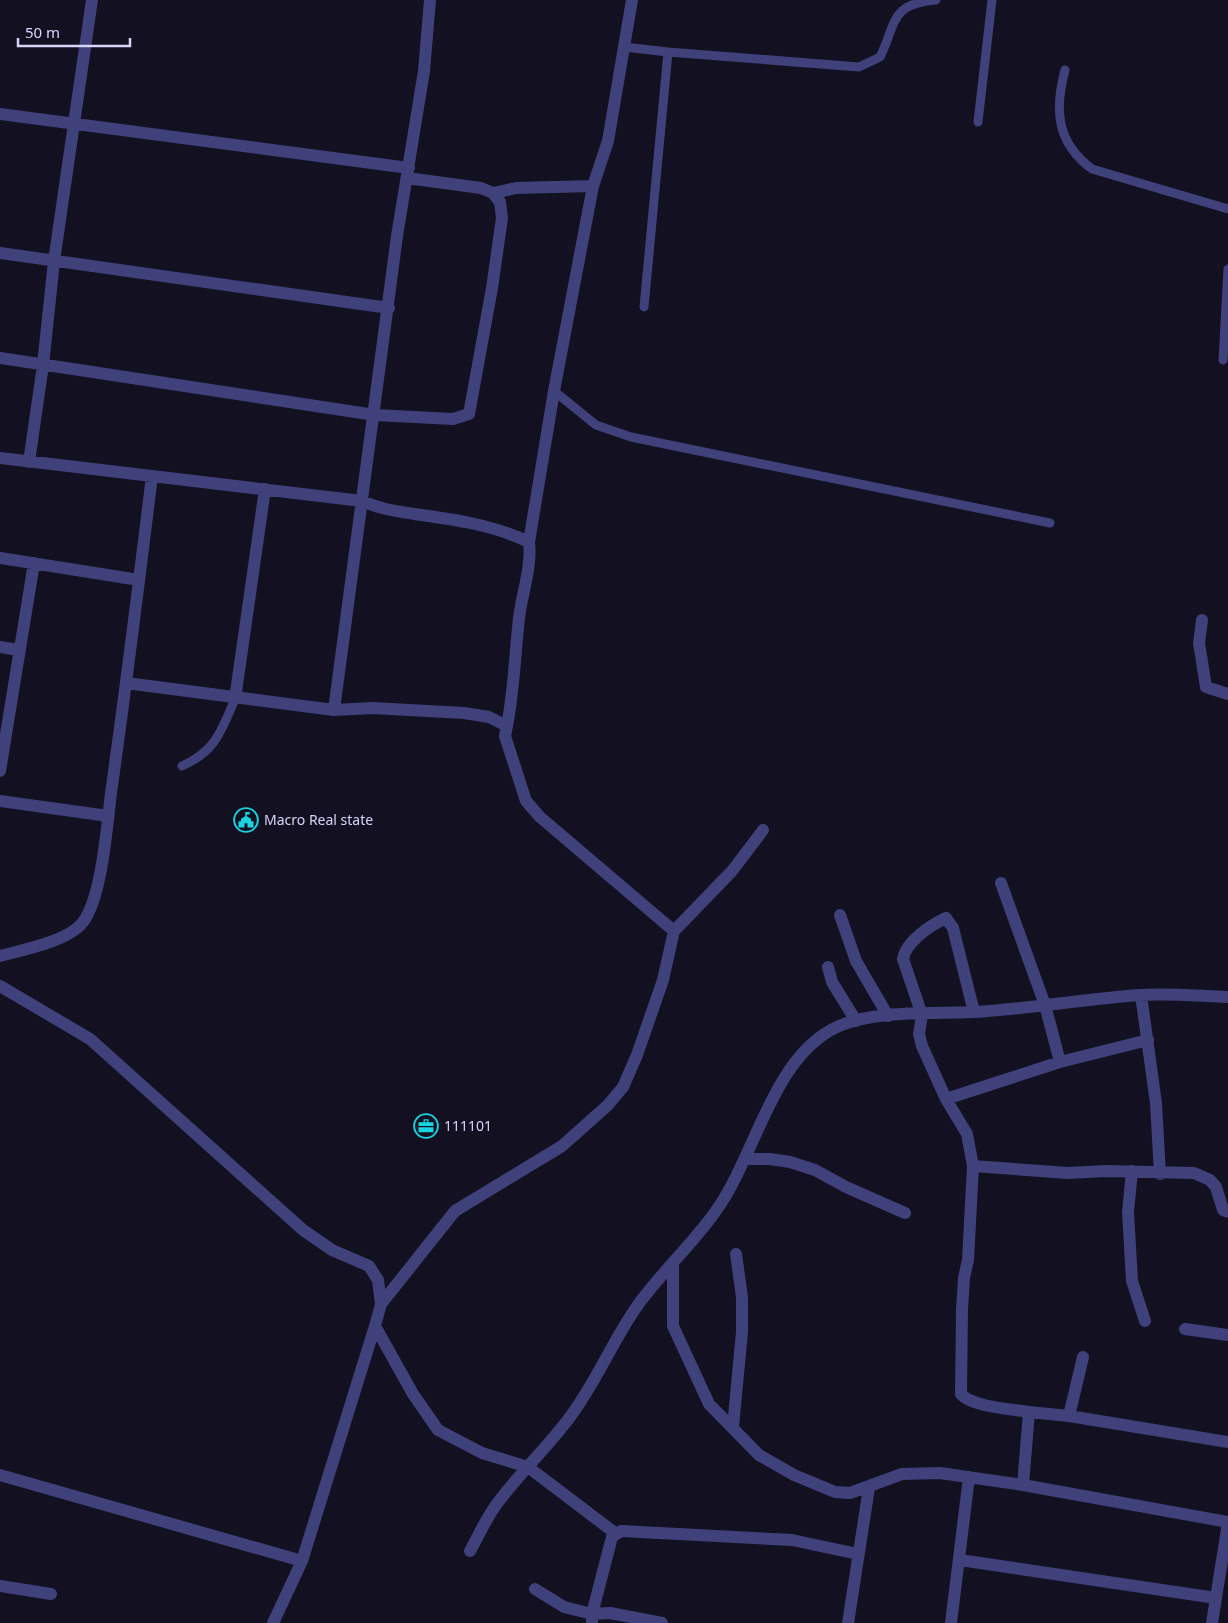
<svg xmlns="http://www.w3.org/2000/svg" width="1228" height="1623" font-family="'Noto Sans',sans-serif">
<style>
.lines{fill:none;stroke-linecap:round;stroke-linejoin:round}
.lane{stroke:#40407b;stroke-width:9}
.street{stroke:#40407b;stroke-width:12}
.labels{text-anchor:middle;stroke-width:4;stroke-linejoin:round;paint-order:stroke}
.poi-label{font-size:14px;fill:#d7d4fa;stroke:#121021;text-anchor:start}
</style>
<rect width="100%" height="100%" fill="#121021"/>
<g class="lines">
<!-- lane -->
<path class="lane" d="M 624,47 L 668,52
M 1065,70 C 1054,111 1057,143 1092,169 L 1228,209
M 978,122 L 992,0
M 644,307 L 668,52 L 859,67 L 880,57 C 897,22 890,4 936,0
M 1223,360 L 1228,269
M 554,391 L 596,425 L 631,437 L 1050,523
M 182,766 C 216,751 221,731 235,699"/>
<!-- street -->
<path class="street" d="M 0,114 L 409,168
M 493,193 L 516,188 L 593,186 L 608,141 L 632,0
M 0,253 L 389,308
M 0,358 L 375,415 L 453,419 L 469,414 L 492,288 L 502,218 L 500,202 L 493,193 L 481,188 L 407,178
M 0,458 L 362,501 C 380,509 395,511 414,514 C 452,519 494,525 529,542
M 29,462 L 43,365 L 54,261 L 92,0
M 0,558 L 139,580
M 1202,620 L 1199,643 L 1206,687 L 1228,694
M 0,647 L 19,650
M 126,683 L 334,710 L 373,708 L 464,713 L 489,717 L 507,726 L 505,736 L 526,801 L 540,817 L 674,931
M 235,699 L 265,489
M 334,710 L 397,236 L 424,71 L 430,0
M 507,726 C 514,690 515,654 519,618 C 522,593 532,567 529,542 L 554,391 L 593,186
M 0,771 L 34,563
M 0,801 L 108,816
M 1001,883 L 1045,1005 L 1060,1062
M 840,915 L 856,961 L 888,1016
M 0,956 C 23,950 69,941 83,922 C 102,897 107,825 111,793 C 126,687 139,582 152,476
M 828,967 L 832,982 L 856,1021
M 0,986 L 90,1039 L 303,1230 L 332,1250 L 369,1266 L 378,1280 L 381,1304 L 375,1326 L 302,1561 L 273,1623
M 1141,995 L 1156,1103 L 1160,1174
M 974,1012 L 953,928 L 946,918 C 931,925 906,941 903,959 L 922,1015 L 919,1034 L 922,1046 L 946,1099 L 967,1134 L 973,1166 L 968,1260 L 964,1278 L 962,1310 L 961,1394 C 972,1407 1012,1409 1029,1412
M 946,1099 L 1060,1062 L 1148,1040
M 745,1159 L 770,1159 L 790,1162 L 815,1170 L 846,1187 L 905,1213
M 973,1166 L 1068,1173 L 1106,1171 L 1194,1173 L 1210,1180 L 1216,1187 L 1223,1210 L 1228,1212
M 1132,1171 L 1128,1212 L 1132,1281 L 1145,1321
M 673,1263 L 673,1326 L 709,1404 L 759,1455 L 794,1475 L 835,1492 L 850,1493 L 902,1474 L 940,1473 L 1023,1485 L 1228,1522
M 381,1304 L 455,1211 L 562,1146 L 608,1105 L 623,1087 L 637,1055 L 663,980 L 674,931 L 732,871 L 763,830
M 375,1326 L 413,1394 L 438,1430 L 482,1453 L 528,1467 L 615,1533
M 1185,1329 L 1228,1335
M 1069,1416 L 1083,1357
M 733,1427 L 742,1332 L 742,1297 L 736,1254
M 0,1475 L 302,1561
M 1023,1485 L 1029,1412 L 1069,1416 L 1228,1442
M 470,1551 C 479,1535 487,1516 499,1501 C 526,1465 561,1435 584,1396 C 604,1365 618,1332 640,1302 C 667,1266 702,1235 725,1197 C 758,1143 777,1053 839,1026 C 876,1010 933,1014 973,1012 C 1029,1009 1084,999 1139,995 C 1168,993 1199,996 1228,997
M 960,1560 L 1216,1598
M 0,1586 L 51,1594
M 535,1589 L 564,1607 L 592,1614 L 612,1537 L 621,1531 L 792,1540 L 858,1554
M 592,1623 L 592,1614 L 610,1613 L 662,1623
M 848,1623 L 869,1488
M 951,1623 L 969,1477
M 1212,1623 L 1228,1523"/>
</g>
<!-- icons -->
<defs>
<g id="civic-ring" transform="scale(1.25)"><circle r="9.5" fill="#121021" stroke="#18d4e2" stroke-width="1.5"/><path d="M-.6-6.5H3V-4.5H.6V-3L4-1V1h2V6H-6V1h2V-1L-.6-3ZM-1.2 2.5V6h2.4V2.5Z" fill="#18d4e2"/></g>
<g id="office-ring" transform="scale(1.25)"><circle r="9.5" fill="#121021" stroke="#18d4e2" stroke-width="1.5"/><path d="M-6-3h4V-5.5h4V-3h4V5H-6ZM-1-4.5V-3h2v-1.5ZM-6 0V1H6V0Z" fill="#18d4e2"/></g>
</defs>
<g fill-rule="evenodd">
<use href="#civic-ring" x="246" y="820"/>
<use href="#office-ring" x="426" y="1126"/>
</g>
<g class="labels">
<!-- poi labels -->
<g class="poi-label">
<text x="264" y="825">Macro Real state</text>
<text x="444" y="1131">111101</text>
</g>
</g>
<!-- scale -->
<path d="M18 38v8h112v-8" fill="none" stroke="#d7d4fa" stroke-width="2.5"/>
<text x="25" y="38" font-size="15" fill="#d7d4fa" stroke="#121021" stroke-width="4" paint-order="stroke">50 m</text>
</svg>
